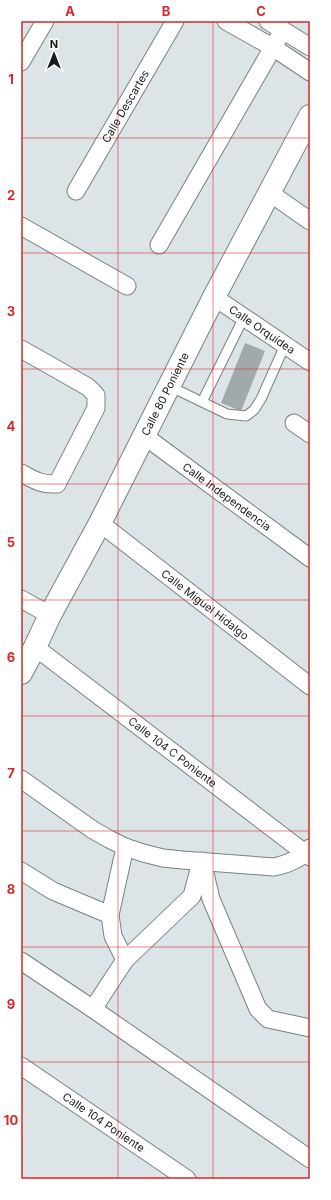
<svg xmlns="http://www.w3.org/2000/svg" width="331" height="1200" font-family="Inter,sans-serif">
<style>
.building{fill:#a2a9ab}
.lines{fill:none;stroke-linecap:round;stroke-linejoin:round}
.service-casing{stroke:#798082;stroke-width:11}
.minor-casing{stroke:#798082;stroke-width:19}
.tertiary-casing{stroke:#798082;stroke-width:24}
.service{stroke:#fff;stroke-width:9}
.minor{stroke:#fff;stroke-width:17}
.tertiary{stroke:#fff;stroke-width:22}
.grid{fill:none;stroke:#d62828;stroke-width:1;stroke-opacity:0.55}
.labels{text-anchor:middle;stroke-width:3;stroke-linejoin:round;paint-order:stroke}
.street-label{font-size:11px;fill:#181b1c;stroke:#fff}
.neatline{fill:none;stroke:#d62828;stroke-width:1.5}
.grid-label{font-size:13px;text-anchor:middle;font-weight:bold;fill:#d62828}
</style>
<rect width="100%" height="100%" fill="#dce4e7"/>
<!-- building -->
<path class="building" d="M 245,343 L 265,351 L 241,411 L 221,403 Z"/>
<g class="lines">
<!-- service casing -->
<g class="service-casing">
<path id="service" d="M 169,386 L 227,414 L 246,416 L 254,410 L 261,399 L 285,345
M 202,402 L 244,317"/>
</g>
<!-- minor casing -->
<g class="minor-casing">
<g id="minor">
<path d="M 226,21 L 274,48 L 310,72"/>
<path d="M 268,21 L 310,47"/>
<path d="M 21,62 L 45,21"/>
<path id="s1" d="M 76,191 L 175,21"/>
<path d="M 270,193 L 310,221"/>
<path d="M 21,226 L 127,286"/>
<path d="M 159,245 L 283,30"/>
<path id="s2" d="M 214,297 L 310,362"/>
<path d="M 21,349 L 88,387 L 96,395 L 96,408 L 57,484 C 42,485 34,480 21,473"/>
<path d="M 294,423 L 310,434"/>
<path id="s3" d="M 143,435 L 310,558"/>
<path id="s4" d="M 100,523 L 310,686"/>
<path d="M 21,599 L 50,615"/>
<path id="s5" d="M 35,647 L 310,857"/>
<path d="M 21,779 L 93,830 L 109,839 L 125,847 L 143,853 L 163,858 L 182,860 L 274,867 C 288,864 301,859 310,848"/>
<path d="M 202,861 L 211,899 L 258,1009 L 268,1019 L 310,1028"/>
<path d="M 21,871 L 53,891 L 110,915"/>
<path d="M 125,960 L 113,936 L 110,915 L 125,847"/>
<path d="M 21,961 L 93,1009 L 310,1159"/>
<path d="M 93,1009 L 125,960 L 192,896 L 201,862"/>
<path id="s6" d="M 21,1066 L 187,1179"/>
</g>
</g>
<!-- tertiary casing -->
<g class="tertiary-casing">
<g id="tertiary">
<path id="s7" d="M 21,673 L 35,647 L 50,615 L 100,523 L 214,297 L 310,116"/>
</g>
</g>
<!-- service -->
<use href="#service" class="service"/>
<!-- minor -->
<use href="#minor" class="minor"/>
<!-- tertiary -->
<use href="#tertiary" class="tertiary"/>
</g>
<!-- grid -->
<path class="grid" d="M 118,21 L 118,1179M 213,21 L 213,1179M 21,138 L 310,138M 21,253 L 310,253M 21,369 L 310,369M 21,484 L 310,484M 21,600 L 310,600M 21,716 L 310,716M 21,831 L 310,831M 21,947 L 310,947M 21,1062 L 310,1062"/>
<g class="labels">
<!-- street labels -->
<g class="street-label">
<text dy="4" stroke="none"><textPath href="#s1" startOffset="98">Calle Descartes</textPath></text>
<text dy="4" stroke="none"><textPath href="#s2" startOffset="58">Calle Orquídea</textPath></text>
<text dy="4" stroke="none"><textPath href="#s7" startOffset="314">Calle 80 Poniente</textPath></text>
<text dy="4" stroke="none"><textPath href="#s3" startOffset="104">Calle Independencia</textPath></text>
<text dy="4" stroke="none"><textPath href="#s4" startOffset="133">Calle Miguel Hidalgo</textPath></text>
<text dy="4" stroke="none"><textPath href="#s5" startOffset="173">Calle 104 C Poniente</textPath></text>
<text dy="4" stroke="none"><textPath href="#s6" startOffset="100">Calle 104 Poniente</textPath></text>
</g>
</g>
<!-- border -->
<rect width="331" height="1200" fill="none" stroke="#ffffff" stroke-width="44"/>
<!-- north arrow -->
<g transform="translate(54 54)" stroke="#ffffff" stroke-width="3" paint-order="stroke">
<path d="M0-3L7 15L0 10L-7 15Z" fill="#181b1c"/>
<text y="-6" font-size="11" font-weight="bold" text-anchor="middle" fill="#181b1c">N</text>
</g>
<rect x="22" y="22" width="287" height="1156" class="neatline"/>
<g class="grid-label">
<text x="70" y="16">A</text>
<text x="166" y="16">B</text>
<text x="261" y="16">C</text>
<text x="11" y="84">1</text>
<text x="11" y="200">2</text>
<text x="11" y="316">3</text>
<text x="11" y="431">4</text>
<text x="11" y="547">5</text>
<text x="11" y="662">6</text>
<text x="11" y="778">7</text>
<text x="11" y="894">8</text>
<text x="11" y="1009">9</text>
<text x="11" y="1125">10</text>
</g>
</svg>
